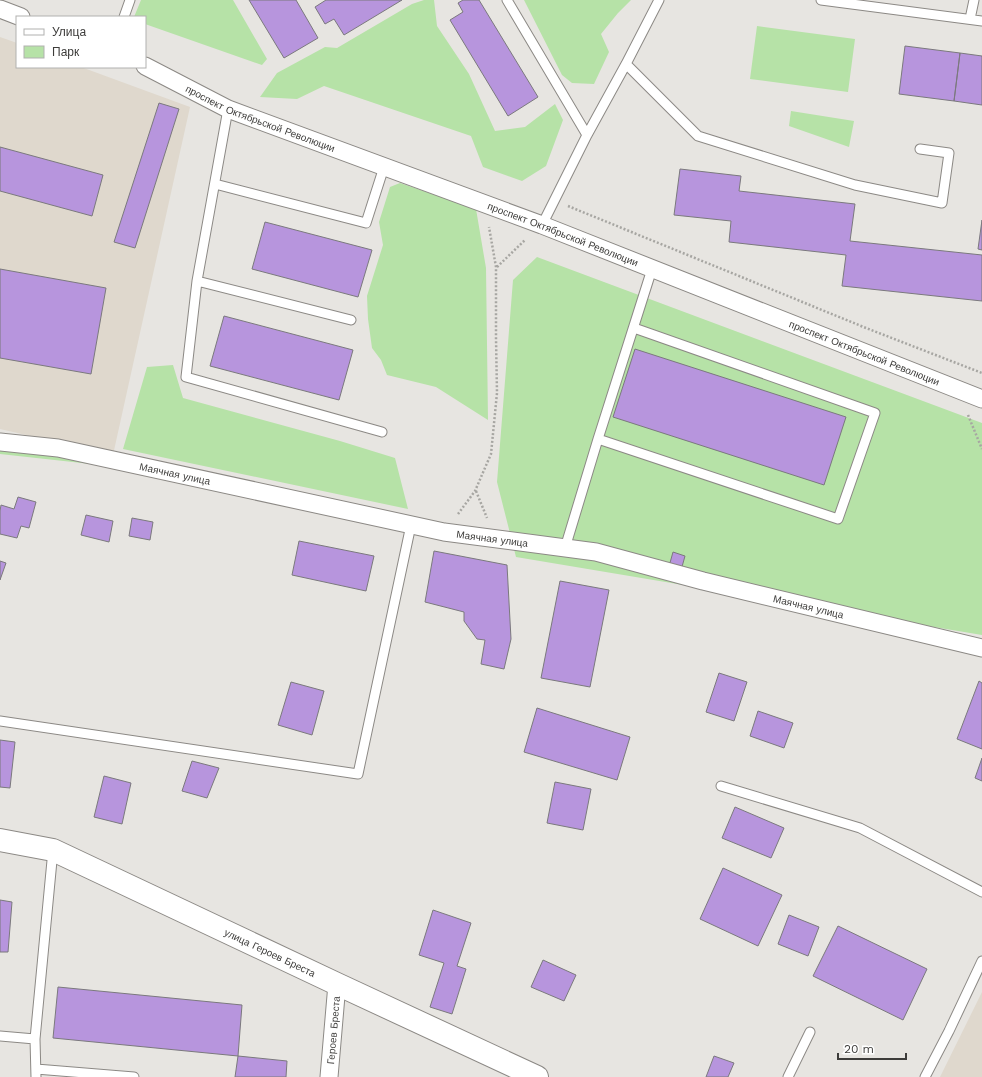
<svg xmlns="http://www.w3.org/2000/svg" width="982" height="1077" font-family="'Work Sans',sans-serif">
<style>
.built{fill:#dfd8cd}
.green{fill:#b6e2a7}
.building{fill:#b795dd;stroke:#7b797d}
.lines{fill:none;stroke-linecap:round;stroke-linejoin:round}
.service-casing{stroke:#8c8985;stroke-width:11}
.minor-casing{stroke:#8c8985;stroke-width:19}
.tertiary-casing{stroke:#8c8985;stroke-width:24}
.path{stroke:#a7a6a2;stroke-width:2.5;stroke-dasharray:2 2;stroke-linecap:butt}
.service{stroke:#fff;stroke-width:9}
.minor{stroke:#fff;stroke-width:17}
.tertiary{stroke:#fff;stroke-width:22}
.labels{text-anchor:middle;stroke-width:3;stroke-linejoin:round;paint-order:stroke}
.street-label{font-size:10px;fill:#3d3c3a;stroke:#fff}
</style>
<rect width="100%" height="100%" fill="#e7e5e1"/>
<!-- built -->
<path class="built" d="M 0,37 L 17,43 L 17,67 L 81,67 L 190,107 L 113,455 L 0,429 Z
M 982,992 L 982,1077 L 940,1077 Z"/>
<!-- green -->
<path class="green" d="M 141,0 L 233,0 L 267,59 L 262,65 L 145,24 L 145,17 L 134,17 Z
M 424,0 L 434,0 L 437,26 L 469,74 L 495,131 L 525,127 L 555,104 L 563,120 L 546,166 L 522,181 L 483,167 L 471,136 L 324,86 L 297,99 L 260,97 L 277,73 L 325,47 L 337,48 L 412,4 Z
M 524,0 L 631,0 L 618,13 L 601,34 L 609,52 L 594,84 L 572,83 L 562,75 Z
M 757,26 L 855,39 L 848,92 L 750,79 Z
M 791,111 L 854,121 L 849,147 L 789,126 Z
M 400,183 L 476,209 L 486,268 L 488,420 L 436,387 L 387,375 L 381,360 L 372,348 L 368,319 L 367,296 L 383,245 L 379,222 L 390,187 Z
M 537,257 L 982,423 L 982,635 L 516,557 L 497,482 L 513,280 Z
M 173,365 L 183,398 L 340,441 L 395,458 L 408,509 L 123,449 L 147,367 Z
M 0,440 L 100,465 L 0,454 Z"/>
<!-- building -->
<path class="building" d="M 249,0 L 296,0 L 318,38 L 284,58 Z
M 326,0 L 402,0 L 344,35 L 334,19 L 325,24 L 315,7 Z
M 463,0 L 479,0 L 538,97 L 508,116 L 450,20 L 463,12 L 458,3 Z
M 905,46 L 960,53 L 954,101 L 899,94 Z
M 960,53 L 982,56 L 982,105 L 954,101 Z
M 159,103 L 179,109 L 135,248 L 114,242 Z
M 0,147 L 103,175 L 92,216 L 0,191 Z
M 680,169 L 741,176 L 739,191 L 855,204 L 850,241 L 982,255 L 982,301 L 842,286 L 846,255 L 729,242 L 731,221 L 674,215 Z
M 982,220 L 982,250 L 978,249 Z
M 265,222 L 372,250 L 358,297 L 252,269 Z
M 0,269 L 106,288 L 91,374 L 0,358 Z
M 224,316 L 353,350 L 339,400 L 210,366 Z
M 635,349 L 846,417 L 824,485 L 613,417 Z
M 18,497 L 36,502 L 29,528 L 21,526 L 17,538 L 0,534 L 0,511 L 1,505 L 14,509 Z
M 86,515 L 113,521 L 109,542 L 81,535 Z
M 132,518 L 153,522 L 150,540 L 129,536 Z
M 299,541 L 374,556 L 366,591 L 292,575 Z
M 434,551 L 507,565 L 511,639 L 504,669 L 481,664 L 485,640 L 477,639 L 464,621 L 464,612 L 425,602 Z
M 673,552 L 685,556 L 680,574 L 668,570 Z
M 0,561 L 6,563 L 0,580 Z
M 560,581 L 609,590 L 590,687 L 541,678 Z
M 719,673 L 747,682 L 734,721 L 706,712 Z
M 979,681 L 982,683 L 982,749 L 957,739 Z
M 291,682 L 324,691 L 312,735 L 278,725 Z
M 537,708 L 630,737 L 617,780 L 524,752 Z
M 758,711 L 793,723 L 784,748 L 750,736 Z
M 0,740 L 15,742 L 10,788 L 0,787 Z
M 982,758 L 982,781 L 975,778 Z
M 192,761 L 219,768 L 207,798 L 182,791 Z
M 104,776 L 131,783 L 122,824 L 94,817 Z
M 555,782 L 591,789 L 583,830 L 547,823 Z
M 735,807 L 784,828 L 771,858 L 722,838 Z
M 723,868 L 782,895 L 758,946 L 700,919 Z
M 0,900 L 12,902 L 8,952 L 0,952 Z
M 433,910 L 471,923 L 457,966 L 466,969 L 452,1014 L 430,1007 L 444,963 L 419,955 Z
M 789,915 L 819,927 L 808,956 L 778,944 Z
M 838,926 L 927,969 L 903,1020 L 813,976 Z
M 543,960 L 576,975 L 564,1001 L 531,987 Z
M 58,987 L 242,1005 L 238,1056 L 53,1038 Z
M 238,1056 L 287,1061 L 286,1077 L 235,1077 Z
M 714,1056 L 734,1063 L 728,1077 L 706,1077 Z"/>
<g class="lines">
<!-- service casing -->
<g class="service-casing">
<path id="service" d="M 507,0 L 587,135
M 821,0 L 982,21
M 124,17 L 130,0
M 970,19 L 974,0
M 626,64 L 698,136 L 855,185 L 942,203 L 949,153 L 920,149
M 228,109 L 197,281 L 351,320
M 215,184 L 366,223 L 384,167
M 542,225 L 587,135 L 626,64 L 659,0
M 197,281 L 186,377 L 382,432
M 598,439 L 838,519 L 875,413 L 634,328
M 565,548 L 598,439 L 652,269
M 0,721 L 358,774 L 411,525
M 721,786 L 860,828 L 982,892
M 0,1036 L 35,1039
M 36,1069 L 134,1077
M 36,1077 L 35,1039 L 53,850
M 788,1077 L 810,1032
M 925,1077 L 949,1031 L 982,961"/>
</g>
<!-- minor casing -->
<g class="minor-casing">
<g id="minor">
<path d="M 0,9 L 21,17"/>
<path id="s1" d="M 145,66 L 228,109 L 542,225 L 982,399"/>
<path id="s2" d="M 0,442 L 58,448 L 444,532 L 596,552 L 703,581 L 982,648"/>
<path id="s3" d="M 329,1077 L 337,984"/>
</g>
</g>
<!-- tertiary casing -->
<g class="tertiary-casing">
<g id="tertiary">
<path id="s4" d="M 0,840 L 53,850 L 337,984 L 537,1077"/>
</g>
</g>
<!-- path -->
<path class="path" d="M 568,206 L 866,328 L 982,373
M 497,267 L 525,240
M 968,415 L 982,449
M 476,491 L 487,518
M 458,514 L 475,491 L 491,454 L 497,393 L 496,338 L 496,267 L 489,227"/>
<!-- service -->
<use href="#service" class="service"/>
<!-- minor -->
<use href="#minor" class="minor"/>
<!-- tertiary -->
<use href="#tertiary" class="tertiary"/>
</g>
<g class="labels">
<!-- street labels -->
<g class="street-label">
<text dy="4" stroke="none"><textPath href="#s1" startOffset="127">проспект Октябрьской Революции</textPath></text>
<text dy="4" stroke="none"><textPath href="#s1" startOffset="451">проспект Октябрьской Революции</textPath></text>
<text dy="4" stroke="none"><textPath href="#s1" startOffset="775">проспект Октябрьской Революции</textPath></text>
<text dy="4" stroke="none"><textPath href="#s2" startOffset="178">Маячная улица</textPath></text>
<text dy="4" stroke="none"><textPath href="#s2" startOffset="502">Маячная улица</textPath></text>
<text dy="4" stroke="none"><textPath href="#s2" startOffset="826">Маячная улица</textPath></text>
<text dy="4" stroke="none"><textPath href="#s4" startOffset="294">улица Героев Бреста</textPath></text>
<text dy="4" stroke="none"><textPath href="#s3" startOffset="47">Героев Бреста</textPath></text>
</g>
</g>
<!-- legend -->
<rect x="16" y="16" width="130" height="52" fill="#ffffff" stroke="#b1b1b0"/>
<rect x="24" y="29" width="20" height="6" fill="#ffffff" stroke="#b1b1b0"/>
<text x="52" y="36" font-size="12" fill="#3d3c3a">Улица</text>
<rect x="24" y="46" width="20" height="12" fill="#b6e2a7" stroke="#b1b1b0"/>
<text x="52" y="56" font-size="12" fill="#3d3c3a">Парк</text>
<!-- scale -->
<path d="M838 1053v6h68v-6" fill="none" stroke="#3d3c3a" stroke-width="2"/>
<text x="844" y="1053" font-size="12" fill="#3d3c3a" stroke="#ffffff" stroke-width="3" paint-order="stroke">20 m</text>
</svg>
